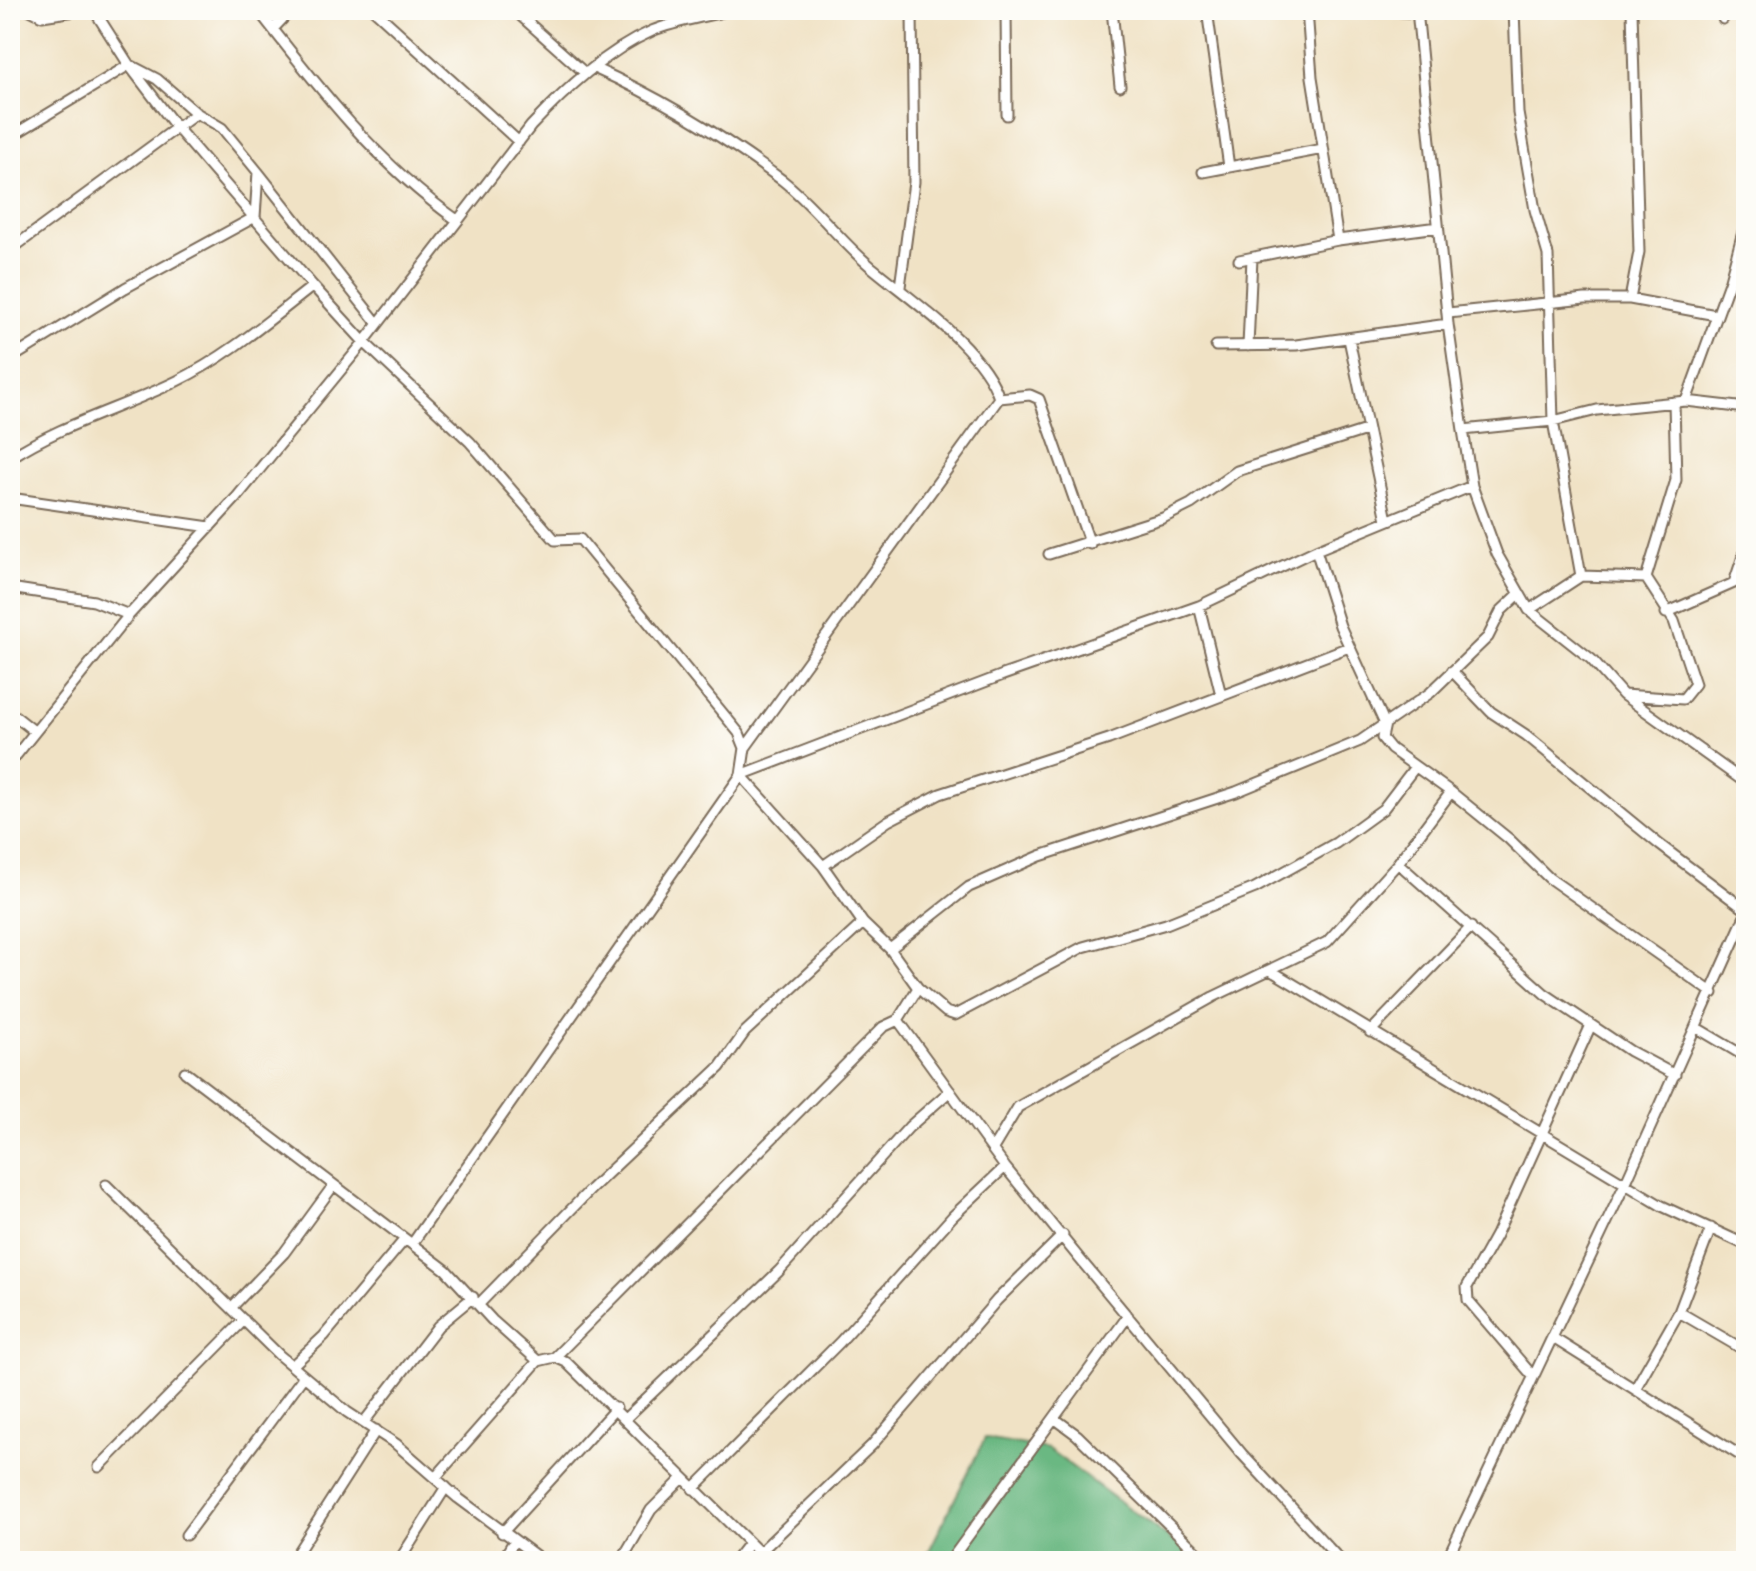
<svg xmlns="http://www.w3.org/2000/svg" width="1756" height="1571" font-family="'Patrick Hand',sans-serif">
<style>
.forest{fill:#6bb882;stroke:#537150;stroke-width:2}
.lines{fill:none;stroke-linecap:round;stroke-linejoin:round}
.street-casing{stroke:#7a6a58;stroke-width:13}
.street{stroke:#fff;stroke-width:9}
</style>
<rect width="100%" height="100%" fill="#fdfcf7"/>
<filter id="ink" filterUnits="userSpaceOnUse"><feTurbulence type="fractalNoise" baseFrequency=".0125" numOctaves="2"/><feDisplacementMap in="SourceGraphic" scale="16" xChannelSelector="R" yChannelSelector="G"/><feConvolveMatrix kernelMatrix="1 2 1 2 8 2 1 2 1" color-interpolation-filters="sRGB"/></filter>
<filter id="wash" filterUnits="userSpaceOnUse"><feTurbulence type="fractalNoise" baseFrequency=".006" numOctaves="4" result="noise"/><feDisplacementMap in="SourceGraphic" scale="32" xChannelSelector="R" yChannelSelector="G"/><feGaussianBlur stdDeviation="1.8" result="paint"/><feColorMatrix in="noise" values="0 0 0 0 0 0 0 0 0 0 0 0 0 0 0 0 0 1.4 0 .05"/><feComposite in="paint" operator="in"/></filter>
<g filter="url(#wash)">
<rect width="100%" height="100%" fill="#f0e2c5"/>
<!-- forest -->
<path class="forest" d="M 985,1438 L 1048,1449 L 1200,1561 L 924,1561 Z"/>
</g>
<g filter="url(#ink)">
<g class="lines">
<!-- street casing -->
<g class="street-casing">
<path id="street" d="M 30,10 L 42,16 L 82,10
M 258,10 C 317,86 377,164 457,220
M 374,10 L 519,142
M 514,10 L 585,73
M 865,10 L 912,13 L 960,10
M 1006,10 L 1007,115
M 1112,10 L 1120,86
M 1207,10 L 1229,167
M 1307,10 L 1312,77 L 1338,240
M 1380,10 L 1417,13
M 1417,10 L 1448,324 L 1463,430 L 1472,486 L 1497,554 L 1529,610 L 1591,659 L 1623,695 L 1746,783
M 1514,10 L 1518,113 L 1535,210 L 1548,255 L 1553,421 L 1581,576
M 1723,19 L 1724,10
M 273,29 L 291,10
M 129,65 L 177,128 L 313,286 L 364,342 L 470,442 L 555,540 L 580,539 L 739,733 L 745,748 L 741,775 L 412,1244
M 594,68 C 661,98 723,136 782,180 C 814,205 838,239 869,265 C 909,299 983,347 999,398 L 1030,395 L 1039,399 L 1090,544
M 10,137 L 129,65 L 94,10
M 258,172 L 378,324
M 1203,172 L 1323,149
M 10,250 L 197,113
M 1239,260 L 1338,240 L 1438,227
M 900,287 L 914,182 L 912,13
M 1630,299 L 1639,252 L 1632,10
M 1448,313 L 1585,299 L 1630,299 L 1716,315
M 1349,339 L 1387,520
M 1216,346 L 1296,345 L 1448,324
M 1248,346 L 1252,258
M 10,359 L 125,288 L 255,217 L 258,172 L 222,128 L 195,112 L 157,79 L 132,66
M 1686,401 L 1730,280 L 1746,221
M 1463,430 L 1553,421 L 1597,410 L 1686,401 L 1746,408
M 10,458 C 62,424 122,408 177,381 C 228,356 269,320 313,286
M 10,498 L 210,527
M 1049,554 L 1163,518 L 1191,504 L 1237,471 L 1366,430
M 1646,578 L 1676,480 L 1674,402
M 10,588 L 94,601 L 129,615
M 1199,606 L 1221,695
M 1529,610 L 1581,576 L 1646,578 L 1674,621 L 1695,684 L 1683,699 L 1623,695
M 1666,613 L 1734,583 L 1746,547
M 1452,671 L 1491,712 L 1526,735 L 1660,845 L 1746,910
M 10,712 L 34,731
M 745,748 L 999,398
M 10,763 L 129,615 L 236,498 L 364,342 L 531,126 C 565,90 606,51 652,31 C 676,21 705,17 730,10
M 741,775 L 823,866 L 863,923 L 890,949 L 918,988 L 898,1020 L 1005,1167 L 1079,1258 L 1242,1454 L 1341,1561
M 741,775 L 1003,675 L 1199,606 L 1316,550 L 1472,486
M 1451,792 L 1509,839 L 1549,878 L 1713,993
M 1398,863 L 1545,994 L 1630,1051 L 1675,1075
M 823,866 L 888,821 L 940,794 L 1109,739 L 1349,647
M 890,949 L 969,887 L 1040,856 L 1236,792 L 1360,741 L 1430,693 L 1488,637 L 1501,611 L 1518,595
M 1270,970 L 1662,1206 L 1746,1245
M 918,988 L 946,1012 L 955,1015 L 1083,947 L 1166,924 L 1255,888 L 1336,843 L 1383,809 L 1415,767
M 1697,1028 L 1746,1057
M 1370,1032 L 1471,927
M 185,1072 L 446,1270 L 492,1320 L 538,1361 L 555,1357 L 566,1362 L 768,1561
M 994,1147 L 1018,1107 L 1213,997 L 1327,942 L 1398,863 L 1451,792 L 1391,749 L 1382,738 L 1385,724 L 1340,626 L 1316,550
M 106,1185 L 279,1355 L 347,1412 L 396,1444 L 458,1498 L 543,1561
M 479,1304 L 591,1189 L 720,1067 L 745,1032 L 863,923
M 233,1306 L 284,1253 L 333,1186
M 1679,1312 L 1746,1351
M 1553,1338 L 1746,1459
M 555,1357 L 883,1027 L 898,1020
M 292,1366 L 324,1336 L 405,1239
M 1532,1375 L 1468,1300 L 1467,1287 L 1496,1235 L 1591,1025
M 1635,1389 L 1679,1312 L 1711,1228
M 626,1418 L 779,1271 L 909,1127 L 950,1091
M 1054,1418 L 1128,1316
M 364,1422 L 438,1326 L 473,1297
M 99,1467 L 244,1320
M 435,1478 L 538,1361
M 693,1489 L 840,1342 L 953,1216 L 1005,1167
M 502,1533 L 616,1408
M 186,1535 L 304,1376
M 759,1553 L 872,1445 L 997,1300 L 1063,1235
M 292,1561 L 376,1430
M 399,1561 L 446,1487
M 502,1561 L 514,1541
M 621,1561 L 651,1510 L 683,1478
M 735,1561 L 749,1543
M 950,1561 L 1054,1418 L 1077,1435 L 1206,1561
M 1446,1561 L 1625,1184 L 1746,914"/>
</g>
<!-- street -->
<use href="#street" class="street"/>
</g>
</g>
<!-- margin -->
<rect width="1756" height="1571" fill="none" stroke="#fdfcf7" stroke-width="40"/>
</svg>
